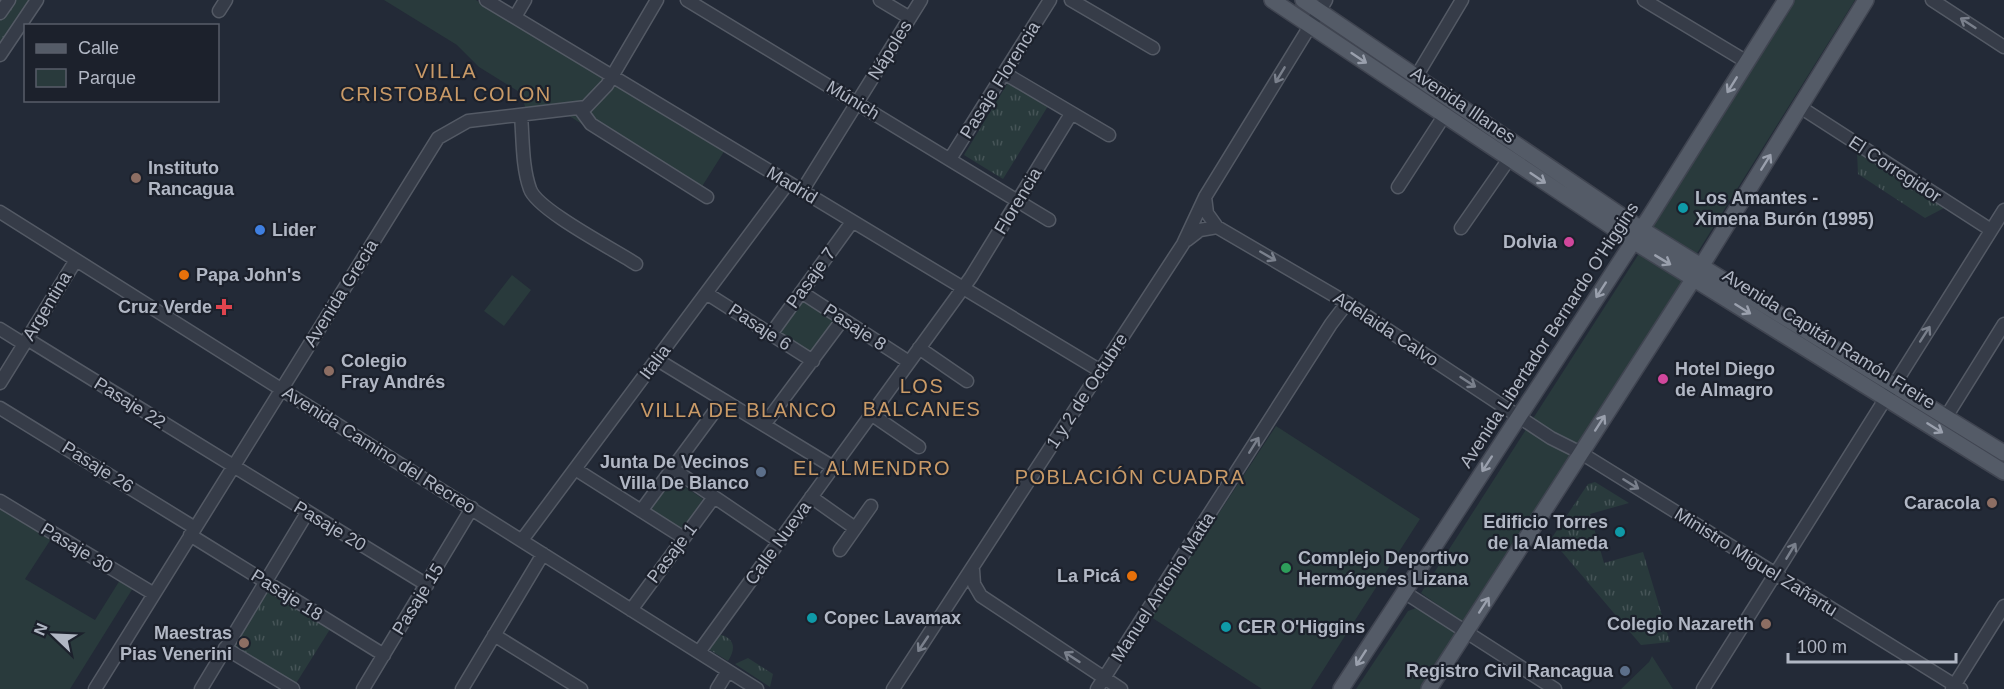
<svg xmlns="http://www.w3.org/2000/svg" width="2004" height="689" font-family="Arial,sans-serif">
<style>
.grass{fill:url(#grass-tufts)}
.park{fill:#293a3c}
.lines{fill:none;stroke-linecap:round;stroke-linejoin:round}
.minor-casing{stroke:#545a65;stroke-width:15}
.major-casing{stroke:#404551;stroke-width:18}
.minor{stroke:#363c48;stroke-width:12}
.major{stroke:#545b67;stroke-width:15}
.oneway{stroke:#7a808c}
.oneway2{stroke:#9aa0ad}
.education-dot{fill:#8d6e63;stroke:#1c212c;stroke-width:2}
.culture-dot{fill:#0f9aa8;stroke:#1c212c;stroke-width:2}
.shop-dot{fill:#3f7fe0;stroke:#1c212c;stroke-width:2}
.hotel-dot{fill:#d1479c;stroke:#1c212c;stroke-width:2}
.food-dot{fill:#e8710a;stroke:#1c212c;stroke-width:2}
.health-dot{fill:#e0444e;stroke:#1c212c;stroke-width:2}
.service-dot{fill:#5c6f8a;stroke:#1c212c;stroke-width:2}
.leisure-dot{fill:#2e9e5b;stroke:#1c212c;stroke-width:2}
.labels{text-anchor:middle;stroke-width:4.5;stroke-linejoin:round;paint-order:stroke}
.street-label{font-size:18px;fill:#b1b7c4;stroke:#1c212c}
.poi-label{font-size:18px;font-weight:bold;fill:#b1b7c4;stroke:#1c212c;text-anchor:start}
.neighbourhood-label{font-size:20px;letter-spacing:1.5px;fill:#c99a67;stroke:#1c212c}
</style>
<defs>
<pattern id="grass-tufts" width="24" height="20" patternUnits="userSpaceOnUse" patternTransform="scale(1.5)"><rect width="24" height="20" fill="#293a3c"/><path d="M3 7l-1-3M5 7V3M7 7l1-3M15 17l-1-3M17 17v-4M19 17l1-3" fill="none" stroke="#465457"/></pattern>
</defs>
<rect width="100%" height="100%" fill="#232a37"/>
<!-- grass -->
<path class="grass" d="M 9,0 L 37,0 L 0,55 L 0,13 Z
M 1009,81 L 1048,106 L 1003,179 L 964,155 Z
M 1857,151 L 1944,208 L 1925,218 L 1858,174 Z
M 1595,482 L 1629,503 L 1590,514 L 1604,563 L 1643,552 L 1670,642 L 1641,645 L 1551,539 L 1588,484 Z
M 268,585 L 332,626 L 295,685 L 231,644 Z
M 722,635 C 736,640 735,650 728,661 L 705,647 L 712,636 Z
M 748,658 L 773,674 L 770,687 L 735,664 Z"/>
<!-- park -->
<path class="park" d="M 384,0 L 476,0 L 725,150 L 696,196 L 555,107 L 526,110 L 521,93 L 479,67 L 457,45 Z
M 1791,0 L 1855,0 L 1696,255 L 1648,226 Z
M 1640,252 L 1686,279 L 1465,624 L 1421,593 Z
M 512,275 L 531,290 L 504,326 L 484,311 Z
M 801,297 L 835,322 L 810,356 L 776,332 Z
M 1276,426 L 1420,519 L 1311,689 L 1262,689 L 1151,617 Z
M 672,478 L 703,499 L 681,531 L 651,510 Z
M 0,507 L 51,539 L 25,579 L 95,620 L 120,580 L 133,588 L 70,689 L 0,689 Z
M 1416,608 L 1454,631 L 1456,639 L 1424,689 L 1356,689 L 1408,611 Z
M 1652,656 L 1673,689 L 1621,689 L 1649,662 Z"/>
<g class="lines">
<!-- minor casing -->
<g class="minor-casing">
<path id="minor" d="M 486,0 L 1099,370
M 687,0 L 1049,220
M 880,0 L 910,18
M 1071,0 L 1153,48
M 1644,0 L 1747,62
M 1932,0 L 2004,47
M 219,11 L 226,0
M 0,13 L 9,0
M 515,17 L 525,0
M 0,55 L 37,0
M 1004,73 L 1109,135
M 1416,77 L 1462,0
M 1800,107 L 1991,230
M 580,109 L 591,124 L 707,197
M 521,115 C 523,139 522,167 530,189 C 537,210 615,250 636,264
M 950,159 L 1050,0
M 1398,187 L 1444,116
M 802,191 L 921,0
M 1205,197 L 1207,213 L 1217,227 L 1347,303 L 1551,438 L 1581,453 L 1961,689
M 0,212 L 757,689
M 1461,228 L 1509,159
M 1187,240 L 1200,230 L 1217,227
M 801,292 L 909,362
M 706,293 L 813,361
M 0,329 L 24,344
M 771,334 L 852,222
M 27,339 L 427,585
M 919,348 L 967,381
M 656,359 L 833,467
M 0,383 L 76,260
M 0,408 L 195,528
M 871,414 L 919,447
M 1946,417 L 2004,324
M 764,425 L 843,319
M 575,469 L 684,538
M 673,469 L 779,541
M 811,497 L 855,528
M 0,501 L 154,594
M 641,511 L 723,400
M 190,535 L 384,655
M 522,540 L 788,183
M 840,550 L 871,506
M 973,570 L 974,584 L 981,596 L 1121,689
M 1404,592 L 1555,689
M 631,610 L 714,497
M 494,635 L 581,689
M 225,648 L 293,689
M 699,652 L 971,277 L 1071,114
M 95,689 L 438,138 L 468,121 L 586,107 L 607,85 L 657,0
M 201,689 L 307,513
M 363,689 L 472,508
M 462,689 L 543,554
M 717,689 L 728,671
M 893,689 L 1183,244 L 1205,197 L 1326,0
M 1097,689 L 1331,324 L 1347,303
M 1703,689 L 2004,210
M 1952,689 L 2004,606"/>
</g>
<!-- major casing -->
<g class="major-casing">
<path id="major" d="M 1272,0 L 1633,241 L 2004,472
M 1303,0 L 1641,229 L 2004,453
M 1341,689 L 1650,216 L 1786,0
M 1429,689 L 1694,278 L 1866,0"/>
</g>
<!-- minor -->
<use href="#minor" class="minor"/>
<!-- major -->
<use href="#major" class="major"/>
</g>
<!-- one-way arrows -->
<defs><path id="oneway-shaft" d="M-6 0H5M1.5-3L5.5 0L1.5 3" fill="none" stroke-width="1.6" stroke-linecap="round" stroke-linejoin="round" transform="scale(1.5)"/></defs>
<g class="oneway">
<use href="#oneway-shaft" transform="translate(1968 23) rotate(-147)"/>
<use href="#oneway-shaft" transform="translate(1280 75) rotate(121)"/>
<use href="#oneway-shaft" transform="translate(1268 256) rotate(30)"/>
<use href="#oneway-shaft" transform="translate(1925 334) rotate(-57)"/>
<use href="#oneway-shaft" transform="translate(1468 382) rotate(33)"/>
<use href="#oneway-shaft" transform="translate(1254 445) rotate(-58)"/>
<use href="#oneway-shaft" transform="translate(1631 484) rotate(32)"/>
<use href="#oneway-shaft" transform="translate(1791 551) rotate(-59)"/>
<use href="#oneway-shaft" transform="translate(923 644) rotate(124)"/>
<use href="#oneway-shaft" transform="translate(1072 657) rotate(-147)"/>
</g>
<g class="oneway2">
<use href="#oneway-shaft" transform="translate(1359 58) rotate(34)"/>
<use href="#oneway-shaft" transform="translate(1732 85) rotate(122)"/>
<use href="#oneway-shaft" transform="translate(1766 162) rotate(-58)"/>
<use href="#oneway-shaft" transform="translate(1538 178) rotate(34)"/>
<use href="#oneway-shaft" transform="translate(1663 260) rotate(31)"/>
<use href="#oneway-shaft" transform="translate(1601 290) rotate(123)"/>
<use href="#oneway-shaft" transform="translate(1743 309) rotate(32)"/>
<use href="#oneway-shaft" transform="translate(1600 423) rotate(-57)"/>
<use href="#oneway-shaft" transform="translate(1935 428) rotate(32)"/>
<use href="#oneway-shaft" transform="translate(1487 464) rotate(123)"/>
<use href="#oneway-shaft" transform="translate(1484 605) rotate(-57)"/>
<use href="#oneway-shaft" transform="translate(1361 658) rotate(123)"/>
</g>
<!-- markers -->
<g class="education-dot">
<circle cx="136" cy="178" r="6"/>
<circle cx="329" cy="371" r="6"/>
<circle cx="1992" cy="503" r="6"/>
<circle cx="1766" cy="624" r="6"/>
<circle cx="244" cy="643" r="6"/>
</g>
<g class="culture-dot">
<circle cx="1683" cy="208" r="6"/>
<circle cx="1620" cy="532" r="6"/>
<circle cx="812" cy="618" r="6"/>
<circle cx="1226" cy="627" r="6"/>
</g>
<circle class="shop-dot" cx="260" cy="230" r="6"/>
<g class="hotel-dot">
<circle cx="1569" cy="242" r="6"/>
<circle cx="1663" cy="379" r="6"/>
</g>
<g class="food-dot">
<circle cx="184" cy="275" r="6"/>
<circle cx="1132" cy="576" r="6"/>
</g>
<path class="health-dot" d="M221 298h6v6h6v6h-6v6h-6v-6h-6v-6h6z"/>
<g class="service-dot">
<circle cx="761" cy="472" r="6"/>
<circle cx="1625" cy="671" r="6"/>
</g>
<circle class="leisure-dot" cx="1286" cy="568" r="6"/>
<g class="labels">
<!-- street labels -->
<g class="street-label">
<text transform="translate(890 50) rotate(-58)" y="6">Nápoles</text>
<text transform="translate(1000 80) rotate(-58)" y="6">Pasaje Florencia</text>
<text transform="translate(853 100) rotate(31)" y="6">Múnich</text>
<text transform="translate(1463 105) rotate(34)" y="6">Avenida Illanes</text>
<text transform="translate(1895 169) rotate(33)" y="6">El Corregidor</text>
<text transform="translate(792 185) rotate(31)" y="6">Madrid</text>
<text transform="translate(1018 201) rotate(-59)" y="6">Florencia</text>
<text transform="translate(811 278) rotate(-54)" y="6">Pasaje 7</text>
<text transform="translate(341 293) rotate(-58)" y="6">Avenida Grecia</text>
<text transform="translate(47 306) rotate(-59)" y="6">Argentina</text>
<text transform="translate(760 327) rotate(33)" y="6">Pasaje 6</text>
<text transform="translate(855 327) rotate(33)" y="6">Pasaje 8</text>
<text transform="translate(1386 329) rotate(33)" y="6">Adelaida Calvo</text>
<text transform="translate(1549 335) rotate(-57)" y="6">Avenida Libertador Bernardo O'Higgins</text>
<text transform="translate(1829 339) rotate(32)" y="6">Avenida Capitán Ramón Freire</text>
<text transform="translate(655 362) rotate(-53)" y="6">Italia</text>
<text transform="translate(1087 391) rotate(-57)" y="6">1 y 2 de Octubre</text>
<text transform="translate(130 403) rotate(32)" y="6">Pasaje 22</text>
<text transform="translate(379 450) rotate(32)" y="6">Avenida Camino del Recreo</text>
<text transform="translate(98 467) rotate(32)" y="6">Pasaje 26</text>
<text transform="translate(330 526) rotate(31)" y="6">Pasaje 20</text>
<text transform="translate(778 543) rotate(-54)" y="6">Calle Nueva</text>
<text transform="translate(77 548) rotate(31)" y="6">Pasaje 30</text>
<text transform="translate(672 553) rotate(-53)" y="6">Pasaje 1</text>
<text transform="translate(1756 562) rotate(32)" y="6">Ministro Miguel Zañartu</text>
<text transform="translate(1163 587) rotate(-57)" y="6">Manuel Antonio Matta</text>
<text transform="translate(287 595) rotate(32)" y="6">Pasaje 18</text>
<text transform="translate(418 599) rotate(-58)" y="6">Pasaje 15</text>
</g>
<!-- poi labels -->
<g class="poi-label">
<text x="148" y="174">Instituto<tspan x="148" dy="21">Rancagua</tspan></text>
<text x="1695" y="204">Los Amantes -<tspan x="1695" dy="21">Ximena Burón (1995)</tspan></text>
<text x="272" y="236">Lider</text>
<text x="1557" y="248" text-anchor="end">Dolvia</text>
<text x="196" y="281">Papa John's</text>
<text x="212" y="313" text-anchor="end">Cruz Verde</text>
<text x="341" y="367">Colegio<tspan x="341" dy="21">Fray Andrés</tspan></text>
<text x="1675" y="375">Hotel Diego<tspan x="1675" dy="21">de Almagro</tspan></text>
<text x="749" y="468" text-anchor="end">Junta De Vecinos<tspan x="749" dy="21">Villa De Blanco</tspan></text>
<text x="1980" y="509" text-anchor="end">Caracola</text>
<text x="1608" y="528" text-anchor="end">Edificio Torres<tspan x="1608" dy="21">de la Alameda</tspan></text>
<text x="1298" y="564">Complejo Deportivo<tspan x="1298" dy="21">Hermógenes Lizana</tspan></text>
<text x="1120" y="582" text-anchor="end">La Picá</text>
<text x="824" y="624">Copec Lavamax</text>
<text x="1754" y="630" text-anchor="end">Colegio Nazareth</text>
<text x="1238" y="633">CER O'Higgins</text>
<text x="232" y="639" text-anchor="end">Maestras<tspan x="232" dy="21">Pias Venerini</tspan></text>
<text x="1613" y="677" text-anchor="end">Registro Civil Rancagua</text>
</g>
<!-- neighbourhood labels -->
<g class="neighbourhood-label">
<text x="446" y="78">VILLA<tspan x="446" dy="23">CRISTOBAL COLON</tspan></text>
<text x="922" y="393">LOS<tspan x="922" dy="23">BALCANES</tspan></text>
<text x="739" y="417">VILLA DE BLANCO</text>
<text x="872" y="475">EL ALMENDRO</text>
<text x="1130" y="484">POBLACIÓN CUADRA</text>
</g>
</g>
<!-- legend -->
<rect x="24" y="24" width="195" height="78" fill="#1c212c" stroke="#585d69" stroke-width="1.5"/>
<rect x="36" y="44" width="30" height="9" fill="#545b67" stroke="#585d69" stroke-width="1.5"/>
<text x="78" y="54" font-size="18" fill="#b1b7c4">Calle</text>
<rect x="36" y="69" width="30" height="18" fill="#293a3c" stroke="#585d69" stroke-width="1.5"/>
<text x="78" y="84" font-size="18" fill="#b1b7c4">Parque</text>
<!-- north arrow -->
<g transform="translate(54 635) rotate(293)" stroke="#1c212c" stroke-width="4.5" paint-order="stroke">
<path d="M0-4.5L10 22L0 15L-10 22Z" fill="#b1b7c4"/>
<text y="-9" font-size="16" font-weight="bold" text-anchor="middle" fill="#b1b7c4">N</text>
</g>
<!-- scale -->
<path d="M1788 653v9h168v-9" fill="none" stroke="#b1b7c4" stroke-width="3"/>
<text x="1797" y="653" font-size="18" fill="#b1b7c4" stroke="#1c212c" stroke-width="4.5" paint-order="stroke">100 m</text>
</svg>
